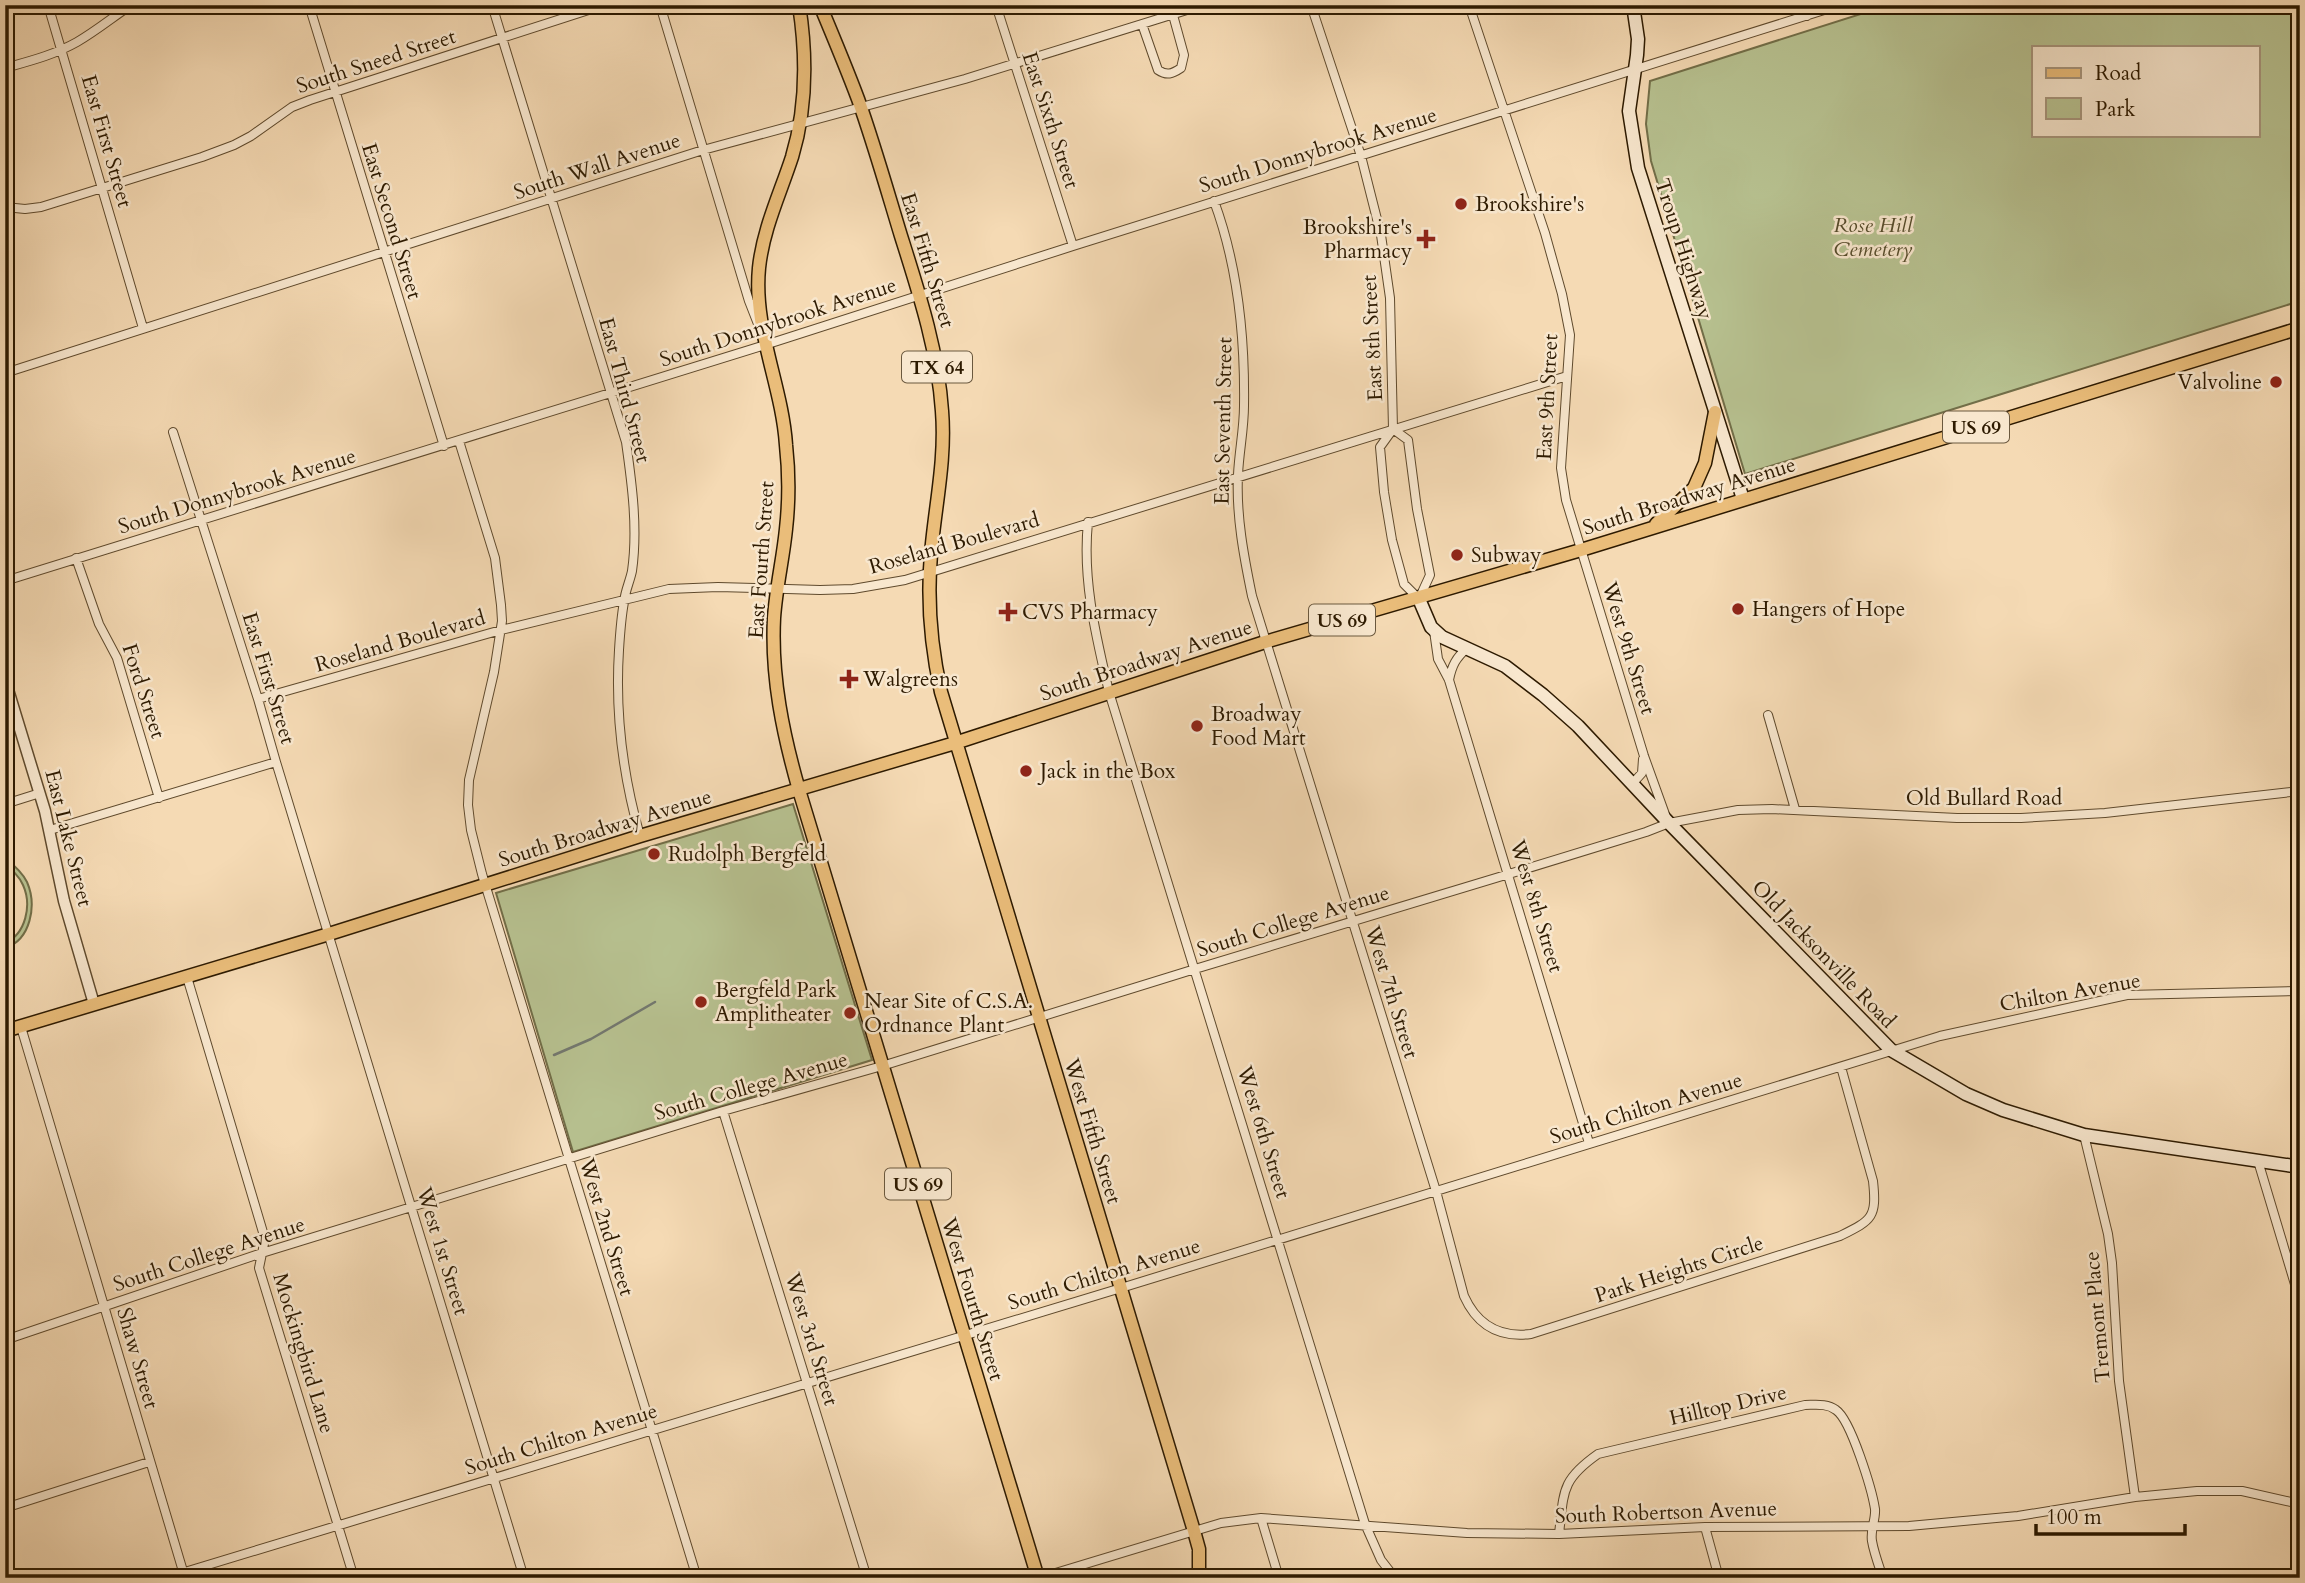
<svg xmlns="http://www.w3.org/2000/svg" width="2305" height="1583" font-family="Cardo,serif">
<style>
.green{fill:#b7c190;stroke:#726e48;stroke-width:2;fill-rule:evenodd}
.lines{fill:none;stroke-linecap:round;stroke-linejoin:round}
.stream{stroke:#73786f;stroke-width:2.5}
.minor-casing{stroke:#5f4a2d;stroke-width:10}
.tertiary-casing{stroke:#5f4a2d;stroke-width:13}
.secondary-casing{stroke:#2d1a00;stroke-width:15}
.primary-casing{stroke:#2d1a00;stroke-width:15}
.minor{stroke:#f8e7ce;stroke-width:8}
.tertiary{stroke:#f8e7ce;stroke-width:10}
.secondary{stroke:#f8e7ce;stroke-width:12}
.primary{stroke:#eabd7a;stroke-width:12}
.poi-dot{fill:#8f2418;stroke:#f8e7ce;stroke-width:2.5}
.labels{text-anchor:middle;stroke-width:5;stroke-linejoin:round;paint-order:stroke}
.shield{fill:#f8e7ce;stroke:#6a583e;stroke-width:2}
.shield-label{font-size:19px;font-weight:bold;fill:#2d1a00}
.street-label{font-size:21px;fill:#2d1a00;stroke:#f8e7ce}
.poi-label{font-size:21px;fill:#2d1a00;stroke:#f8e7ce;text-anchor:start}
.park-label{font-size:21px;font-style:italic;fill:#564c2b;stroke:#f8e7ce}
</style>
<rect width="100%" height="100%" fill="#f5dab4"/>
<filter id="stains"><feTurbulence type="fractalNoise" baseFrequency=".00286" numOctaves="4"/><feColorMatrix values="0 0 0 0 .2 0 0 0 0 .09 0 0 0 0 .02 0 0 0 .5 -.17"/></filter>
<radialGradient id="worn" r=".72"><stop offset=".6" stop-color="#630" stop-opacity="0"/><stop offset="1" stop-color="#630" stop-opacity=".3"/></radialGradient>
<!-- green -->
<path class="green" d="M 1889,5 L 2300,5 L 2300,301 L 1745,474 L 1651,161 L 1646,124 L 1650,81 ZM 2034,47 L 2258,47 L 2258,135 L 2034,135 Z
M 793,804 L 872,1060 L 573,1152 L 496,893 Z
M 5,858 C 14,865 22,872 27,882 C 37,905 31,940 5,948 L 5,943 C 26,934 32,905 23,885 C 19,876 12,870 5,864 Z"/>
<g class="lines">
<!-- stream -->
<path class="stream" d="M 554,1055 L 591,1039 L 655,1002"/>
<!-- minor casing -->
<g class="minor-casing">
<path id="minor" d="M 48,5 L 143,328
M 309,5 L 444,446
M 492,5 L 626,442 C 632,484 638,529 632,571 C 630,581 625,591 624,602 C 621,618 620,634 619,650 C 615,713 623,776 640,836
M 660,5 L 749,301 L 758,324
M 996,5 L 1073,246
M 1311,5 L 1361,156 L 1381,235 L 1390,298 L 1393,429 L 1380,447 L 1384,492 L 1392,540 L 1404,584 L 1419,599 L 1430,575 L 1417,509 L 1408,440 L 1393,429
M 1469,5 L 1545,233 L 1562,294 L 1570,335 L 1561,468 L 1566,500 L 1644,756 L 1666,817
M 1803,5 L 1807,16
M 1142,24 L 1158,70 C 1167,76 1172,74 1181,68 L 1184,55 L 1173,15
M 5,68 C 30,61 54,55 77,42 C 96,31 113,17 131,5
M 1214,201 C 1238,266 1245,337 1244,406 C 1244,429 1239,452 1238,475 C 1236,516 1244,557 1252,596 L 1436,1191 L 1464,1296 C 1477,1325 1499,1338 1531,1334 L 1840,1236 C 1872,1220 1877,1218 1873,1181 L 1841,1067
M 5,207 L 25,209 L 41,207 L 202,157 L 234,145 L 251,136 L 292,107 L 310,100 L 604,5
M 5,373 L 703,150 L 965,79 L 1203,5
M 173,432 L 258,699 L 276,762 L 524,1578
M 459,441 L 495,558 L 501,605 L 502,621 L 494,672 L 469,780 L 468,805 L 471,830 L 482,874 L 697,1578
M 1088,522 C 1082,580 1096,636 1109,692 L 1365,1524 L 1381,1560 L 1395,1578
M 76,558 L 99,624 L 117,658 L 159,798
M 5,581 L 765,345 L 1073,246 L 1840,5
M 1434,631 L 1438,659 L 1449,680 L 1589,1143
M 1449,680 C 1452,665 1456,658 1467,648
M 258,699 L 501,630 L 669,589 L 718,587 L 820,590 L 853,589 L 905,580 L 1567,376
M 1768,715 L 1795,809
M 1632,784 L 1642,773 L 1643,759
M 5,804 L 40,793
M 50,830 L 276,762
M 187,977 L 265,1239 L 259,1268 L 354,1578
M 21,1027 L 185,1578
M 723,1111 L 867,1578
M 2084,1135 L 2108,1234 L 2112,1263 L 2119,1381 L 2135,1497
M 2258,1161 L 2300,1301
M 5,1340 L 262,1253 L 723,1111 L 882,1066 L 1195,969 L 1509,874 L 1646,832 L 1669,823 L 1738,810 L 1772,809 L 1957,818 L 2021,818 L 2105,813 L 2300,791
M 5,1508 L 149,1462
M 1261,1518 L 1279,1578
M 1705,1527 L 1719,1578
M 1559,1534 C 1564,1491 1561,1480 1598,1454 L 1805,1405 C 1815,1405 1827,1403 1836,1410 C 1851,1420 1872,1490 1875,1509 C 1876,1519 1870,1530 1872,1541 C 1874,1553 1879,1566 1883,1578
M 5,1564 L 9,1578
M 165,1578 L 1121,1288 L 1940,1036 L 2127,995 L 2300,991
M 1039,1578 L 1221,1523 L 1261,1518 L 1467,1533 L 1559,1534 L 1705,1527 L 1909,1526 L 2018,1516 L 2135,1497 L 2197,1491 L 2242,1491 L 2300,1504"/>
</g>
<!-- tertiary casing -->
<g class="tertiary-casing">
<path id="tertiary" d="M 5,680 L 45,811 L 64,901 L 94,1004"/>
</g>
<!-- secondary casing -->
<g class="secondary-casing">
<path id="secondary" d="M 1633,5 L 1638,39 L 1637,55 L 1629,111 L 1638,168 L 1743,499
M 1419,599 L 1431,627 L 1442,637 L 1505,666 L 1543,695 L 1578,726 L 1669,823 L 1891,1050 L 1966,1094 L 2003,1110 L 2084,1135 L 2300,1167"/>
</g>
<!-- primary casing -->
<g class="primary-casing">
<path id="primary" d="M 799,5 C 807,56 807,107 792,157 C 780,194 763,229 759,268 C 753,329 782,385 786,445 C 789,472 789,502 786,529 C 783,559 776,588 774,618 C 771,677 783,734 799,790 L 1038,1578
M 820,5 C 833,36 846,67 858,99 C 874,144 887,190 901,236 C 919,293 938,351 942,411 C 946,460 935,506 931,554 C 927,600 931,647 941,692 L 1194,1531 L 1199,1549 L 1199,1578
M 1656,524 L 1694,488 L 1705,463 L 1715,412
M 5,1031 L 329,934 L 640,836 L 955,743 L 1265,642 L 1581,550 L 2300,328"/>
</g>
<!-- minor -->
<use href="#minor" class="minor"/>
<!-- tertiary -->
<use href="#tertiary" class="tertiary"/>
<!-- secondary -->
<use href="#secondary" class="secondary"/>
<!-- primary -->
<use href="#primary" class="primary"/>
</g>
<!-- markers -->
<g class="poi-dot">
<circle cx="1461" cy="204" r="7"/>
<path d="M1422.5 228.5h7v7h7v7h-7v7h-7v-7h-7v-7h7z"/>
<circle cx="2276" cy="382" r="7"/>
<circle cx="1457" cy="555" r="7"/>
<circle cx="1738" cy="609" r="7"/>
<path d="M1004.5 601.5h7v7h7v7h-7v7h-7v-7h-7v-7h7z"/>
<path d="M845.5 668.5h7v7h7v7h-7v7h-7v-7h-7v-7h7z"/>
<circle cx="1197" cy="726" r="7"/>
<circle cx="1026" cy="771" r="7"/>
<circle cx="654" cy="854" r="7"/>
<circle cx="701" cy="1002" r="7"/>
<circle cx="850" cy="1013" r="7"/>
</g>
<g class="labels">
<!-- shield labels -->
<g class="shield">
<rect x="902" y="351.5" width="70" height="31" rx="5"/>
<rect x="1943" y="411.5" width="66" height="31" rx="5"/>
<rect x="1309" y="604.5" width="66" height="31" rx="5"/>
<rect x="885" y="1168.5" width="66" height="31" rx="5"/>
</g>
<g class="shield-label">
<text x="937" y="374">TX 64</text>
<text x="1976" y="434">US 69</text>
<text x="1342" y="627">US 69</text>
<text x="918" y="1191">US 69</text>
</g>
<!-- street labels -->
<g class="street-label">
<text transform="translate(376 61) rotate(-18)" y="7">South Sneed Street</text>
<text transform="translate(1051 120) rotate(72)" y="7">East Sixth Street</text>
<text transform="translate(107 141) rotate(74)" y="7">East First Street</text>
<text transform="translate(1318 150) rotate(-17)" y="7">South Donnybrook Avenue</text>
<text transform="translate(597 166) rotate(-18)" y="7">South Wall Avenue</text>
<text transform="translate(392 221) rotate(73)" y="7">East Second Street</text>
<text transform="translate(1684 249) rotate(72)" y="7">Troup Highway</text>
<text transform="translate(928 260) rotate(73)" y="7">East Fifth Street</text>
<text transform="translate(778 322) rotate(-18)" y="7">South Donnybrook Avenue</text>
<text transform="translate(1372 338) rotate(-93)" y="7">East 8th Street</text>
<text transform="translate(625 390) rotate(75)" y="7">East Third Street</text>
<text transform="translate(1547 397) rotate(-87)" y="7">East 9th Street</text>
<text transform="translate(1223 421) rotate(-89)" y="7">East Seventh Street</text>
<text transform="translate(237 491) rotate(-17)" y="7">South Donnybrook Avenue</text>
<text transform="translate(1689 496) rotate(-17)" y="7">South Broadway Avenue</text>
<text transform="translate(954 543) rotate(-16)" y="7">Roseland Boulevard</text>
<text transform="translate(761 560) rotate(-86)" y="7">East Fourth Street</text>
<text transform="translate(400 641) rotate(-16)" y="7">Roseland Boulevard</text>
<text transform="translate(1629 648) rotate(73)" y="7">West 9th Street</text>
<text transform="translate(1146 660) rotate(-18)" y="7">South Broadway Avenue</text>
<text transform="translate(269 678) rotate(73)" y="7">East First Street</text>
<text transform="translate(144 691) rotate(72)" y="7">Ford Street</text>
<text x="1984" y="805">Old Bullard Road</text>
<text transform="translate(605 828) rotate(-17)" y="7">South Broadway Avenue</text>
<text transform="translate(69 838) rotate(76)" y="7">East Lake Street</text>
<text transform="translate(1537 906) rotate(73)" y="7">West 8th Street</text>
<text transform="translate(1293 921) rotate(-17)" y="7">South College Avenue</text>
<text transform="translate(1824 954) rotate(46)" y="7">Old Jacksonville Road</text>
<text transform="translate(1392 992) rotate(73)" y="7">West 7th Street</text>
<text transform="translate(2070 992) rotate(-10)" y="7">Chilton Avenue</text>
<text transform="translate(751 1086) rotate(-16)" y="7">South College Avenue</text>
<text transform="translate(1646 1108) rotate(-17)" y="7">South Chilton Avenue</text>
<text transform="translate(1093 1131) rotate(73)" y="7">West Fifth Street</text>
<text transform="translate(1264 1132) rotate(73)" y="7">West 6th Street</text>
<text transform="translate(607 1227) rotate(73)" y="7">West 2nd Street</text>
<text transform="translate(443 1251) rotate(73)" y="7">West 1st Street</text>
<text transform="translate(209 1254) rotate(-18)" y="7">South College Avenue</text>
<text transform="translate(1679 1269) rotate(-18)" y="7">Park Heights Circle</text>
<text transform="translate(1104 1274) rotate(-17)" y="7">South Chilton Avenue</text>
<text transform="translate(973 1299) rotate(73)" y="7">West Fourth Street</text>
<text transform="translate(2097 1317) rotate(-95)" y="7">Tremont Place</text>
<text transform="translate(812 1339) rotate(73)" y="7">West 3rd Street</text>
<text transform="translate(304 1353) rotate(73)" y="7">Mockingbird Lane</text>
<text transform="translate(138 1358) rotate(74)" y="7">Shaw Street</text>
<text transform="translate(1728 1405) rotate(-13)" y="7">Hilltop Drive</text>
<text transform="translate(561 1439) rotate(-17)" y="7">South Chilton Avenue</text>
<text transform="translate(1666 1512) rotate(-2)" y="7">South Robertson Avenue</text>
</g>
<!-- poi labels -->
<g class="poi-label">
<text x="1475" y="211">Brookshire's</text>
<text x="1412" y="234" text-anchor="end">Brookshire's<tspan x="1412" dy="24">Pharmacy</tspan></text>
<text x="2262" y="389" text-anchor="end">Valvoline</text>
<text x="1471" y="562">Subway</text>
<text x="1752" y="616">Hangers of Hope</text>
<text x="1022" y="619">CVS Pharmacy</text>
<text x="863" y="686">Walgreens</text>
<text x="1211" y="721">Broadway<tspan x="1211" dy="24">Food Mart</tspan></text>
<text x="1040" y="778">Jack in the Box</text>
<text x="668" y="861">Rudolph Bergfeld</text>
<text x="715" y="997">Bergfeld Park<tspan x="715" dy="24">Amplitheater</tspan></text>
<text x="864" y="1008">Near Site of C.S.A.<tspan x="864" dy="24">Ordnance Plant</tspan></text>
</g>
<!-- park labels -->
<g class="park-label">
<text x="1873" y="232">Rose Hill<tspan x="1873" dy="24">Cemetery</tspan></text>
</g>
</g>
<!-- margin -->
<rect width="2305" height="1583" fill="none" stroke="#f5dab4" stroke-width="28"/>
<rect x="7" y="7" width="2291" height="1569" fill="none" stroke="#2d1a00" stroke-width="3.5"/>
<rect x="14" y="14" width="2277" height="1555" fill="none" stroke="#2d1a00" stroke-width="2"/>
<!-- legend -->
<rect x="2032" y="46" width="228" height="91" fill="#f8e7ce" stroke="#a7957c" stroke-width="2"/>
<rect x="2046" y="68" width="35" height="10" fill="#eabd7a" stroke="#a7957c" stroke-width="2"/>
<text x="2095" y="80" font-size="21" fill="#2d1a00">Road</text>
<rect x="2046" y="98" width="35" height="21" fill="#b7c190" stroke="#a7957c" stroke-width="2"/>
<text x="2095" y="116" font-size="21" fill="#2d1a00">Park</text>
<!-- scale -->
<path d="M2036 1524v10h149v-10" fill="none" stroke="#2d1a00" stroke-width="3.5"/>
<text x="2046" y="1524" font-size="21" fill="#2d1a00" stroke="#f8e7ce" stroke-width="5" paint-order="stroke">100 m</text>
<rect width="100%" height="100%" filter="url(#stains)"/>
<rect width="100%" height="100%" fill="url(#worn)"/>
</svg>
